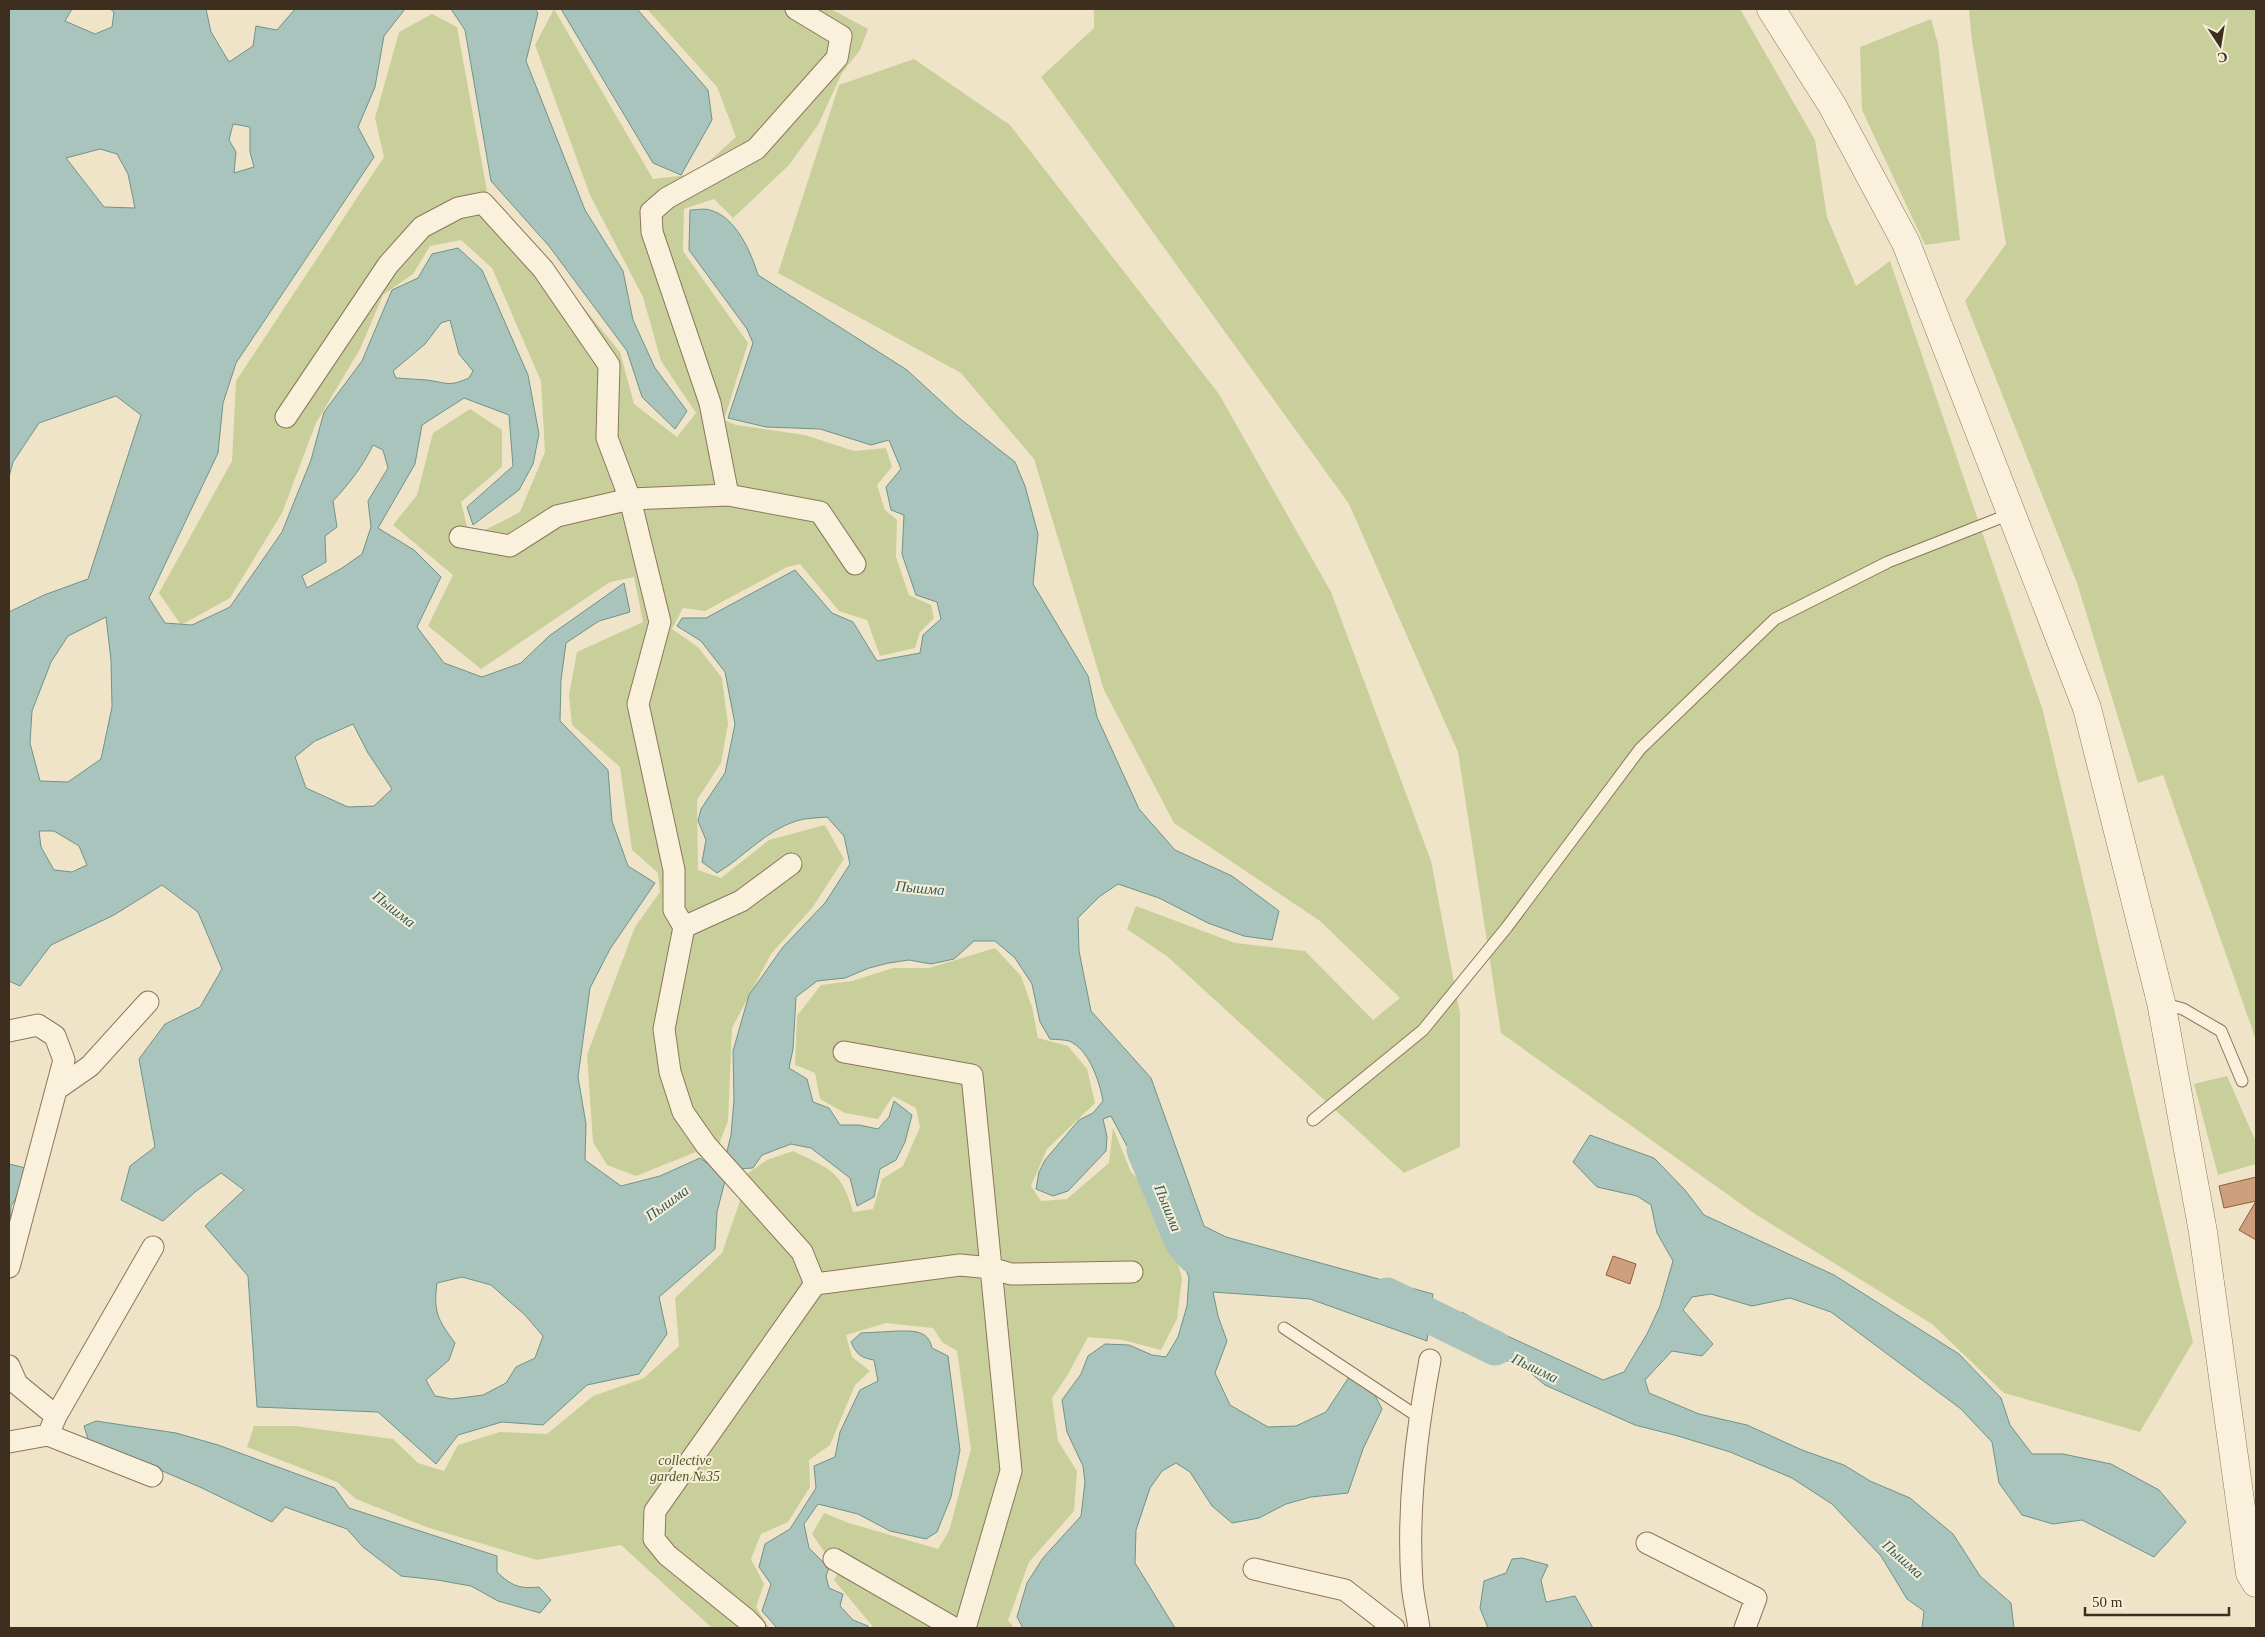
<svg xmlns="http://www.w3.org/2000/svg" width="2265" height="1637" font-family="Georgia,serif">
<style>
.green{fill:#c9cf9b}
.water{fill:#a9c4bc;stroke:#6f938a;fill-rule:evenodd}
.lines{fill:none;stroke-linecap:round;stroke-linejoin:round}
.river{stroke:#a9c4bc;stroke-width:35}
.building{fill:#cf9f7d;stroke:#8d5f41}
.service-casing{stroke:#8d765c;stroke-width:13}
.minor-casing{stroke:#8d765c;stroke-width:23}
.tertiary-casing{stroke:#8d765c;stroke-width:29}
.service{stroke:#faf1dc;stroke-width:11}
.minor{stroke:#faf1dc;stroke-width:21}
.tertiary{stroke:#faf1dc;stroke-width:28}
.labels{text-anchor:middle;stroke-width:4;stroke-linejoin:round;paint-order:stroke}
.park-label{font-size:14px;font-style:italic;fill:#4d5a26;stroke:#f7eed8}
.water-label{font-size:15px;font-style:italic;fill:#2f5d5a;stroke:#f7eed8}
</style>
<rect width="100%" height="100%" fill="#f0e4c8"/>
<!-- green -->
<path class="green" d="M 554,9 L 653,179 L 695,174 L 736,137 L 717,87 L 647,9 L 831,9 L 868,29 L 860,50 L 842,73 L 818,125 L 789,165 L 733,218 L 714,199 L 684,209 L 683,251 L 748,343 L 724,420 L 736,425 L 805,435 L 854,451 L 886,448 L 892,467 L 877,485 L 885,510 L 897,520 L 896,557 L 909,595 L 931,605 L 934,618 L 920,632 L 915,648 L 880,656 L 867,620 L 839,611 L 800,564 L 787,567 L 705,611 L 683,608 L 672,629 L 698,647 L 722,678 L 728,724 L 721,763 L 697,800 L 698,870 L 721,878 L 769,840 L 825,825 L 844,859 L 812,908 L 771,954 L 732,1028 L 728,1121 L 719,1144 L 747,1174 L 767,1160 L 793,1151 C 830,1169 841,1170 853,1212 L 873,1209 L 882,1179 L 903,1166 L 920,1127 L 916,1108 L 893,1096 L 878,1119 L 845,1113 L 820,1099 L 815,1073 L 795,1065 L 797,1016 L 821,985 L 852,981 L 893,968 L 929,968 L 995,948 L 1021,976 L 1032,1007 L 1038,1038 L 1068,1046 L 1087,1069 L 1095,1103 L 1047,1149 L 1031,1186 L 1041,1201 L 1067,1199 L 1109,1163 L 1113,1128 L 1131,1172 L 1161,1204 L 1182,1278 L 1177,1319 L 1161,1350 L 1123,1340 L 1088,1337 L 1067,1376 L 1052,1398 L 1058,1441 L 1077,1471 L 1074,1511 L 1029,1562 L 1008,1620 L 1014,1628 L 874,1628 L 834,1580 L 838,1572 L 812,1534 L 824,1513 L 849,1523 L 938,1549 L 949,1531 L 971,1449 L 957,1351 L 942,1342 L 933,1328 L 886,1323 L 846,1335 L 852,1357 L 870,1371 L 855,1385 L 830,1445 L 809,1460 L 810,1487 L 788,1522 L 761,1534 L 751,1559 L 764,1584 L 756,1607 L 769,1628 L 712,1628 L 621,1545 L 537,1560 L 426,1527 L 356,1499 L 337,1482 L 247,1447 L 254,1426 L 295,1426 L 393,1439 L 418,1463 L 444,1471 L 458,1445 L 500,1432 L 547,1434 L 593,1396 L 644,1378 L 679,1346 L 675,1298 L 722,1253 L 742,1195 L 696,1152 L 636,1176 L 607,1165 L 593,1142 L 587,1055 L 635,927 L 660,892 L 658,873 L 632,850 L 620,767 L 572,725 L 569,695 L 577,652 L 643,622 L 634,577 L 610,582 L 481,669 L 428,626 L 453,575 L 393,525 L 417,495 L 433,433 L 470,409 L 502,430 L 502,467 L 461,502 L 467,527 L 485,530 L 520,512 L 545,452 L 541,381 L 492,268 L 461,240 L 430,246 L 413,274 L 383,295 L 360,349 L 316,423 L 282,513 L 230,598 L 181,625 L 159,593 L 232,461 L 236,381 L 384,157 L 375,118 L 399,32 L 432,14 L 457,27 L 487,191 L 620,352 L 634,404 L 677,437 L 696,413 L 661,361 L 643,297 L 590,195 L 535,45 Z
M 1094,9 L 1740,9 L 1815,140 L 1827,217 L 1856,286 L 1890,261 L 2043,711 L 2193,1342 L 2140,1432 L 2004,1393 L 1932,1324 L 1755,1214 L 1501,1033 L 1458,752 L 1349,504 L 1041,77 L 1094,28 Z
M 1969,9 L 2256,9 L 2256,1040 L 2163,775 L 2138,783 L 2077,583 L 1965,301 L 2006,244 L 1972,41 Z
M 1931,19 L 1938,44 L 1960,240 L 1925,245 L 1862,110 L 1860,47 Z
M 914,59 L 1010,125 L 1219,394 L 1331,592 L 1431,861 L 1460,1013 L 1460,1147 L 1404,1173 L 1168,957 L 1127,929 L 1136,906 L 1235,943 L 1305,951 L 1373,1020 L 1400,998 L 1320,921 L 1174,823 L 1104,690 L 1034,459 L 961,373 L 778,273 L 839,85 Z
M 2227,1076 L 2256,1142 L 2256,1164 L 2218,1175 L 2194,1084 Z"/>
<!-- water -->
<path class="water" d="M 9,9 L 72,9 L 65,21 L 95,34 L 112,27 L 114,12 L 110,9 L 206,9 L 211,32 L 229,62 L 253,46 L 256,26 L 277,30 L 295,9 L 405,9 L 384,36 L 375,87 L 358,127 L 374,157 L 236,363 L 223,403 L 218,453 L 149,598 L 165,623 L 192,625 L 230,607 L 282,532 L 311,460 L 324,412 L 362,361 L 392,290 L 418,278 L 432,254 L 458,248 L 482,270 L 528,375 L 539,434 L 533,464 L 519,490 L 473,525 L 467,507 L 513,466 L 509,415 L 464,398 L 422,425 L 415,464 L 378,528 L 414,550 L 441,577 L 417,627 L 444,663 L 482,677 L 521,663 L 549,636 L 624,583 L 630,612 L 599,621 L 566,643 L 561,680 L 560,721 L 608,770 L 612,821 L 628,866 L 655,883 L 610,949 L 590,988 L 578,1077 L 586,1124 L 585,1160 L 621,1186 L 660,1176 L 700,1158 L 726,1177 L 717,1212 L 715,1249 L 659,1297 L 667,1334 L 639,1374 L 587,1385 L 543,1425 L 502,1422 L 458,1435 L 436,1464 L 378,1412 L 257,1407 L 248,1276 L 205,1226 L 244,1190 L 221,1173 L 195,1192 L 163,1221 L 121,1200 L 130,1166 L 155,1147 L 139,1059 L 165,1024 L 200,1007 L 222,969 L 198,912 L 162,885 L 114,915 L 51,945 L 20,986 L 9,981 L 9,612 L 44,595 L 88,579 L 141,415 L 116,396 L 39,423 L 13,462 L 9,477 ZM 233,124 L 250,127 L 250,152 L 254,167 L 234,173 L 236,152 L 229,140 ZM 100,149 L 117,154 L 128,174 L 135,208 L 104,207 L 66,158 ZM 450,320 L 459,354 L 473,371 L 469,378 C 448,387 448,383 427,380 C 417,379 406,379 396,378 L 393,371 L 425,344 L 441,323 ZM 373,445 L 383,450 L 388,468 L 368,501 L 371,527 L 362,554 L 342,568 L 307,588 L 302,576 L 326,562 L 325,536 L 337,527 L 333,501 C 349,484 363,466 373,445 ZM 106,617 L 111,660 L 112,707 L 101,759 L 68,782 L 40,781 L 30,743 L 32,711 L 51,662 L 68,636 ZM 353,724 L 368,753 L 392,789 L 374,806 L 348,807 L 306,788 L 295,757 L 315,741 ZM 39,831 L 54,831 L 79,846 L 87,865 L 72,872 L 54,870 L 41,847 ZM 462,1277 L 491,1285 L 525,1315 L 543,1336 L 535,1358 L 516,1367 L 506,1383 L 483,1395 L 452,1399 L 435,1396 L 426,1380 L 449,1360 L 455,1343 C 438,1320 433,1312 437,1283 Z
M 451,9 L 535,9 L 538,13 L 526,61 L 585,210 L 623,271 L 633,320 L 655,368 L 687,411 L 675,429 L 642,397 L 627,351 L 549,246 L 491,181 L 465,30 Z
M 561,9 L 637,9 L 708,90 L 712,120 L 681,175 L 653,163 Z
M 690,210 C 696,210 704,208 710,210 C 736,217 751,252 758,275 L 907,370 L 958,417 L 1015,462 L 1025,486 L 1038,534 L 1033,584 L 1088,676 L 1097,717 L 1139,809 L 1175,850 L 1232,876 L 1279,911 L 1272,940 L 1244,936 L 1208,923 L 1159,898 L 1118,884 L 1099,897 L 1078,918 L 1079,951 L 1091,1011 L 1151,1078 L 1204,1226 L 1226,1237 L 1433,1294 L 1427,1341 L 1310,1299 L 1213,1292 L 1218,1316 L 1227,1341 L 1215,1373 L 1230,1405 L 1268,1427 L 1296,1426 L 1326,1412 L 1351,1374 L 1371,1388 L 1382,1409 L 1363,1449 L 1348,1493 L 1311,1497 L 1286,1504 L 1259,1518 L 1232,1523 L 1212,1506 L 1190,1472 L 1176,1463 L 1162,1471 L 1150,1488 L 1136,1530 L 1135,1563 L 1175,1628 L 1023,1628 L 1017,1617 L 1027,1583 L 1043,1558 L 1081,1516 L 1085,1482 L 1083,1466 L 1067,1432 L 1062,1400 L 1081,1374 L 1088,1356 L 1105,1344 L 1129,1345 L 1152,1355 L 1166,1357 L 1178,1337 L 1187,1306 L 1189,1277 L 1180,1257 L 1166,1196 L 1149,1184 L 1135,1169 L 1128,1148 L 1111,1116 L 1103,1119 L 1107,1137 L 1106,1151 L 1068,1191 L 1053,1196 L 1036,1189 L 1039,1172 L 1045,1160 L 1079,1120 L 1093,1113 L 1103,1101 C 1100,1083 1090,1053 1073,1043 C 1068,1039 1056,1040 1050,1039 L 1040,1022 L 1032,984 L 1015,958 L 995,941 L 974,941 L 954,959 L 931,964 L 909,960 L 889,963 L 869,968 L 845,978 L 817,981 L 796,997 L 793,1049 L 789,1068 L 807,1079 L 813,1102 L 829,1108 L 840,1125 L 859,1125 L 878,1129 L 889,1117 L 894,1101 L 912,1115 L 905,1142 L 896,1160 L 880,1169 L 874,1197 L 857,1206 L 850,1178 L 811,1148 L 791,1144 L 762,1155 L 753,1168 L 736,1169 L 726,1155 L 731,1135 L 734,1100 L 733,1051 L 749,995 L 783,947 L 825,903 L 850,864 L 844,836 L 827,817 C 817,818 805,818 796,821 C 765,831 744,857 717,873 L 702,862 L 706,840 L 698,821 L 701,809 L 725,773 L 735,724 L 725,672 L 701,641 L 677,626 L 682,618 L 706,618 L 795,570 L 832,613 L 853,622 L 877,661 L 920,653 L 923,635 L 941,619 L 937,602 L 916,595 L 902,554 L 904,515 L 891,510 L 886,487 L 901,469 L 889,440 L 871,445 L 820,429 L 766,427 L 728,418 L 753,343 L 747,329 L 689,250 Z
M 1590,1135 L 1654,1158 L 1685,1190 L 1704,1215 L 1834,1275 L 1959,1354 L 2001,1398 L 2010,1425 L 2032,1454 L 2063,1454 L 2111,1464 L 2159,1490 L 2186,1522 L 2154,1557 L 2082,1520 L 2053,1524 L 2022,1515 L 1999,1483 L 1992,1442 L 1961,1409 L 1831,1312 L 1790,1298 L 1752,1306 L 1711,1294 L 1692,1297 L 1683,1310 L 1713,1344 L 1702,1356 L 1672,1351 L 1645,1380 L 1649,1393 L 1699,1414 L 1747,1425 L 1802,1450 L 1844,1465 L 1870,1481 L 1910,1498 L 1953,1534 L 1980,1576 L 2011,1603 L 2014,1628 L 1922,1628 L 1924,1611 L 1907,1599 L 1881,1556 L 1832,1504 L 1792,1478 L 1730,1452 L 1678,1436 L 1635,1425 L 1545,1385 L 1520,1364 L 1486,1356 L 1446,1339 L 1462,1312 L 1488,1327 L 1603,1380 L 1624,1372 L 1647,1334 L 1660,1306 L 1673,1261 L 1657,1233 L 1651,1205 L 1637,1196 L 1597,1187 L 1573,1162 Z
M 9,1164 L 34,1170 L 11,1206 L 9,1250 Z
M 899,1331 C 914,1331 928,1330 932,1348 L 948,1356 L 960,1450 L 951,1497 L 937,1532 L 926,1539 L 890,1531 L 858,1514 L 818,1504 L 804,1524 L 809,1548 L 829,1568 L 826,1576 L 829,1588 L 843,1594 L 840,1606 L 853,1620 L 868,1626 L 868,1628 L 777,1628 L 762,1611 L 771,1584 L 759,1567 L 765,1544 L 790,1529 L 816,1488 L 814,1466 L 835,1457 L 840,1432 L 860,1390 L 878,1381 L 874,1360 C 861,1358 856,1354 851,1342 L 861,1333 Z
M 96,1421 L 176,1433 L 218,1445 L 335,1488 L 349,1508 L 497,1556 L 497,1572 C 512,1586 519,1589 539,1587 L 551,1600 L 540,1613 L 498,1601 L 471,1586 L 437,1580 L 401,1576 L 363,1547 L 347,1529 L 285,1507 L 272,1522 L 202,1488 L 88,1439 L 84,1426 Z
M 1522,1558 L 1548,1565 L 1541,1580 L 1546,1602 L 1575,1596 L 1593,1628 L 1488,1628 L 1480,1608 L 1484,1581 L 1506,1573 L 1512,1559 Z"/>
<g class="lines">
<!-- river -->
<path class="river" d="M 1144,1150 L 1183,1244 L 1194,1256
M 1387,1295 L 1495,1348"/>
</g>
<!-- building -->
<path class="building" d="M 2256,1177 L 2256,1240 L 2239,1230 L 2256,1201 L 2224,1208 L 2219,1186 Z
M 1613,1256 L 1636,1264 L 1630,1284 L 1606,1275 Z"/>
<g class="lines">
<!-- service casing -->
<g class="service-casing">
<path id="service" d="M 2162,1003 L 2183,1009 L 2221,1031 L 2242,1081
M 1313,1120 L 1423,1030 L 1507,927 L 1640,749 L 1775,619 L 1888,562 L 2010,514
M 1284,1328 L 1420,1418"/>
</g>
<!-- minor casing -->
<g class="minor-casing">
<path id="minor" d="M 286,417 L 388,265 L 422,227 L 458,208 L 483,203 L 543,269 L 609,365 L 607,438 L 630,499 L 660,622 L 638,704 L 674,870 L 674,910 L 684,927 L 664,1029 L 670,1072 L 683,1112 L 706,1145 L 802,1252 L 815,1284 L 655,1511 L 654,1539 L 667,1555 L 746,1619 L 755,1628
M 728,495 L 710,403 L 652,232 L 651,212 L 667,198 L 756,149 L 837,58 L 841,36 L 796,9
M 460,537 L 510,546 L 557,516 L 630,499 L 728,495 L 820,512 L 855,564
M 684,927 L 741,901 L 791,864
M 9,1031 L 38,1025 L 55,1036 L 64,1060 L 9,1267
M 844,1052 L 972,1075 L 1011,1471 L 965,1628
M 57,1089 L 90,1066 L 148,1002
M 815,1284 L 960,1265 L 991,1268 L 1011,1274 L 1132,1272
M 9,1366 L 17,1384 L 56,1416
M 48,1435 L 56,1416 L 153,1247
M 9,1442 L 48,1435 L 152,1476
M 1647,1543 L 1756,1598 L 1745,1628
M 834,1559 L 954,1628
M 1254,1569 L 1345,1590 L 1394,1628
M 1419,1628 C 1417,1613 1413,1598 1412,1583 C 1407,1508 1416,1434 1430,1360"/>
</g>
<!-- tertiary casing -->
<g class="tertiary-casing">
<path id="tertiary" d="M 1771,9 L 1832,105 L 1906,243 L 2087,708 L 2161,1002 L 2203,1232 L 2250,1573 L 2256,1583"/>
</g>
<!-- service -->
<use href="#service" class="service"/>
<!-- minor -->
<use href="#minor" class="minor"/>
<!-- tertiary -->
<use href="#tertiary" class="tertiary"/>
</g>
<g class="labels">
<!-- park labels -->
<g class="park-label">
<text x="685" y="1465">collective<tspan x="685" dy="16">garden №35</tspan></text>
</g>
<!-- water labels -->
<g class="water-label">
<text transform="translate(920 888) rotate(5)" y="5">Пышма</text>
<text transform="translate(394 909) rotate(38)" y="5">Пышма</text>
<text transform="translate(667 1203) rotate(-36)" y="5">Пышма</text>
<text transform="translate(1168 1208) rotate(68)" y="5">Пышма</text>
<text transform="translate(1535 1368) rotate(26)" y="5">Пышма</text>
<text transform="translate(1903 1559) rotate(42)" y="5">Пышма</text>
</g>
</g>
<!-- border -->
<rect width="2265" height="1637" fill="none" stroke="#3d2e20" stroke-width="20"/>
<!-- north arrow -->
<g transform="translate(2220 45) rotate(168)" stroke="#f7eed8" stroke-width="4" paint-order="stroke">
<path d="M0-4L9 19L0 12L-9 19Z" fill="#3d2e20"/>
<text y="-8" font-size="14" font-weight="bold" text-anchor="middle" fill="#3d2e20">С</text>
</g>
<!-- scale -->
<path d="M2085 1607v8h144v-8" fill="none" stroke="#3d2e20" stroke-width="2.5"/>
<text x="2092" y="1607" font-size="15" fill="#3d2e20" stroke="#f7eed8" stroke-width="4" paint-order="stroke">50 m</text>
</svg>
